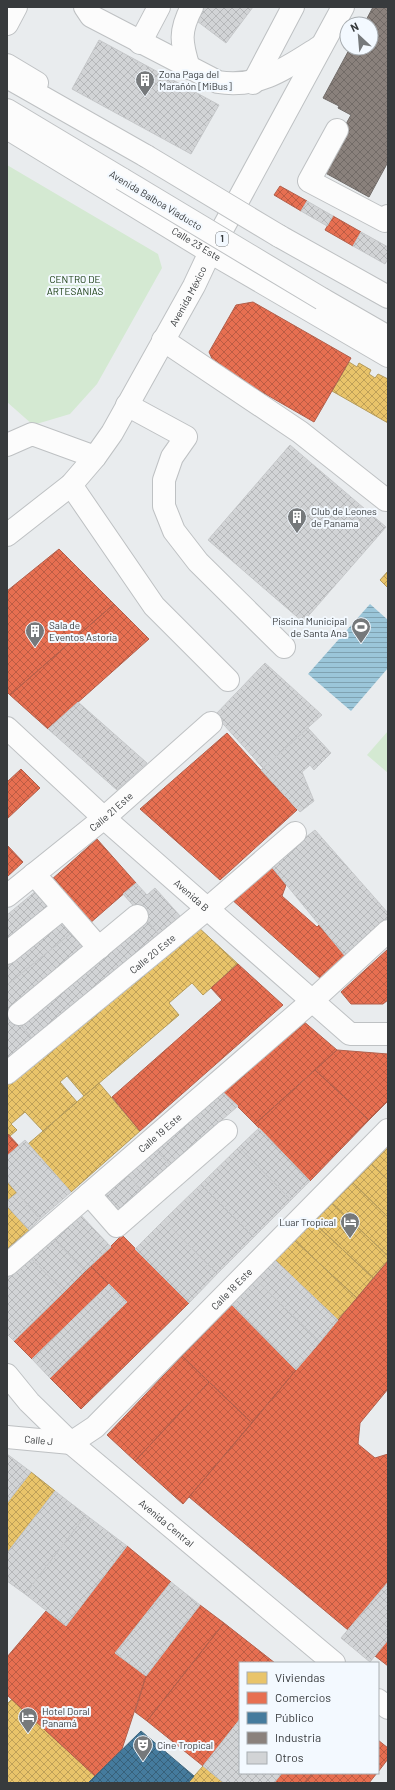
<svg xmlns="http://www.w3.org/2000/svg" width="395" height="1790" font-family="Barlow,sans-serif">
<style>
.green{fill:#d4e9d2}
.water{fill:url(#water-rules)}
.homes{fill:url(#homes-cross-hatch);stroke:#b49b5c}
.shops{fill:url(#shops-cross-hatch);stroke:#b25f4b}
.public{fill:url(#public-cross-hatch);stroke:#416880}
.industry{fill:url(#industry-cross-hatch);stroke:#716c69}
.building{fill:url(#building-cross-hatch);stroke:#c6c8ca}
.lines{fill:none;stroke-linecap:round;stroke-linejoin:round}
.minor-casing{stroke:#bec1c3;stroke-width:24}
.major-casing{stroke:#bec1c3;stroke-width:24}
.highway-casing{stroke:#bec1c3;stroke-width:24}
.minor{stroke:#fcfcfc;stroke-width:22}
.major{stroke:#fcfcfc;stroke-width:22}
.highway{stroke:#fcfcfc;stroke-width:22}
.highway-bridge-casing{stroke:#bec1c3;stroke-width:24;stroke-linecap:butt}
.highway-bridge{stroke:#fcfcfc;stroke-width:22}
.labels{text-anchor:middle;stroke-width:4;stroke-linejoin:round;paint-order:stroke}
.shield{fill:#f3f9ff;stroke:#707477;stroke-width:1}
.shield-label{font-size:9px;font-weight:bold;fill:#383b3d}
.poi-label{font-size:10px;fill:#383b3d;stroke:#f3f9ff;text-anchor:start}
.street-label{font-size:10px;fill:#383b3d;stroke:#f3f9ff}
.park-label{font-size:10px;fill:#113609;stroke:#f3f9ff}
</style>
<defs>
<pattern id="water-rules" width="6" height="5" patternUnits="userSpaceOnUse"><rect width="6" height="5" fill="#9bc6d9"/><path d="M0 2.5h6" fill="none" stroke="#7fa2b1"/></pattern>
<pattern id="homes-cross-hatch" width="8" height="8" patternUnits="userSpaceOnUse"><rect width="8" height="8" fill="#e9c46a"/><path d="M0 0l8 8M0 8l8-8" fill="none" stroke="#bea058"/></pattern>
<pattern id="shops-cross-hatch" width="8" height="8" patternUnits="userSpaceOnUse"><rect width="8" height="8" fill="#e76f51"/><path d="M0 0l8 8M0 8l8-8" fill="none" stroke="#bc5c44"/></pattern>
<pattern id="public-cross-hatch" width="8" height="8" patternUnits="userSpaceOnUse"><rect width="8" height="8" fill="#457b9d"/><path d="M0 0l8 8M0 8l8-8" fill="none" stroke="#38617a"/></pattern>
<pattern id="industry-cross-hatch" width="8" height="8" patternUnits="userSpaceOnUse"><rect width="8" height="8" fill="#8a817c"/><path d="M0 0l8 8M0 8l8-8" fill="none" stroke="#726b67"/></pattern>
<pattern id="building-cross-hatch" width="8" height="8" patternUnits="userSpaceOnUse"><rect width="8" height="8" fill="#d2d4d6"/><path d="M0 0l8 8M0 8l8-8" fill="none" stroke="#b5b7b9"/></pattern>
</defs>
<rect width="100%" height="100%" fill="#e9ecee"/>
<!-- green -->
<path class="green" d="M 7,165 L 158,254 L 162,268 L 97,384 L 70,414 L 33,425 L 7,402 Z
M 388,731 L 388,773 L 367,755 Z"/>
<!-- water -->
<path class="water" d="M 370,604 L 388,620 L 388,668 L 351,711 L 308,674 Z"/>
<!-- homes -->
<path class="homes" d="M 349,362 L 357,367 L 359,363 L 371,370 L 369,374 L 375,378 L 378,374 L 388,379 L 388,423 L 332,391 Z
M 388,571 L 388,588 L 380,580 Z
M 197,926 L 238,964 L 203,995 L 192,983 L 169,1003 L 179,1015 L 84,1096 L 67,1076 L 60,1082 L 77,1102 L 43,1131 L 25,1112 L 11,1124 L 17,1130 L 10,1136 L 7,1133 L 7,1083 Z
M 99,1083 L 140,1131 L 71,1192 L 28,1144 Z
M 388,1143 L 388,1180 L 369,1162 Z
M 369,1162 L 388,1180 L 388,1217 L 351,1181 Z
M 7,1181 L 17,1193 L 7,1201 Z
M 351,1181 L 388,1217 L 388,1256 L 331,1202 Z
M 331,1202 L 388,1256 L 388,1261 L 373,1278 L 312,1221 Z
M 7,1206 L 29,1230 L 7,1249 Z
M 312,1221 L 373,1278 L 357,1298 L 294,1240 Z
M 294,1240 L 357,1298 L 338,1320 L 275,1260 Z
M 31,1472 L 55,1491 L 7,1553 L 7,1503 Z
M 12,1699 L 81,1763 L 95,1776 L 88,1783 L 7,1783 L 7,1704 Z
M 203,1766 L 224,1783 L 188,1783 Z"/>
<!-- shops -->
<path class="shops" d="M 280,186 L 307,201 L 301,211 L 274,195 Z
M 333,216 L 361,232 L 353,246 L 325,230 Z
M 253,302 L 351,358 L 314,422 L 215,365 L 209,352 L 236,305 Z
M 59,549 L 114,604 L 10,695 L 7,692 L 7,591 Z
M 114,604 L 149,639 L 48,729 L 10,695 Z
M 227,733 L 297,810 L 220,880 L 140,809 Z
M 21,769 L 40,788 L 7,819 L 7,782 Z
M 97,839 L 136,883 L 89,924 L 50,881 Z
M 7,845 L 23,862 L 7,877 Z
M 270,865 L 286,885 L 282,896 L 317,927 L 319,925 L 345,956 L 321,979 L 230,898 Z
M 388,949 L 388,1000 L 383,1004 L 351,1004 L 341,992 Z
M 238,964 L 283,1005 L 140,1131 L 112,1097 L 222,1000 L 211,988 Z
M 302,1020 L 337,1050 L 255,1124 L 222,1091 Z
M 337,1050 L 388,1054 L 388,1101 L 369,1120 L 315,1070 Z
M 315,1070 L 369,1120 L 310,1181 L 255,1124 Z
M 7,1133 L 19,1146 L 7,1156 Z
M 122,1235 L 189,1303 L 81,1409 L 50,1378 L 127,1302 L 91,1266 Z
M 388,1261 L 388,1389 L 360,1423 L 358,1444 L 375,1458 L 388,1454 L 388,1582 L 348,1630 L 189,1497 Z
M 91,1266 L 109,1284 L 32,1359 L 14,1341 Z
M 232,1305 L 296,1370 L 252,1423 L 182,1356 Z
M 182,1356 L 209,1382 L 135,1461 L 107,1435 Z
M 209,1382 L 252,1423 L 183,1504 L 135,1461 Z
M 127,1546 L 171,1582 L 115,1653 L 146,1676 L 122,1749 L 95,1776 L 7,1695 L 7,1657 L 46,1611 L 66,1626 Z
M 200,1605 L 224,1623 L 147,1721 L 135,1712 L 146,1676 Z
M 224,1623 L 275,1663 L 240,1663 L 240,1719 L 203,1766 L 147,1721 Z
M 388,1640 L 388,1666 L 375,1656 Z
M 378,1740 L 388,1748 L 388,1759 L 378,1772 Z
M 282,1773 L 313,1773 L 304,1783 L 274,1783 Z
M 313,1773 L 377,1773 L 369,1783 L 304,1783 Z"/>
<!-- public -->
<path class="public" d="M 141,1731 L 194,1776 L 188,1783 L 88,1783 Z"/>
<!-- industry -->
<path class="industry" d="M 373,7 L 388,7 L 388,162 L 369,197 L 320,170 L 351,115 L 338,108 L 339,106 L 323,98 L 350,48 L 371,48 L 371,24 L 364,24 Z"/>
<!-- building -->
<path class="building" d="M 200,7 L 253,7 L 226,43 L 193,18 Z
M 99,40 L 219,105 L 191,154 L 72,89 Z
M 307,201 L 333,216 L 327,226 L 301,211 Z
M 361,232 L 388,247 L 388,259 L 385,264 L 353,246 Z
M 290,445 L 386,527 L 303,622 L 208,540 Z
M 265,663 L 322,715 L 263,768 L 215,715 Z
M 78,702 L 147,763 L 117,790 L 48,729 Z
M 308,728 L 331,753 L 314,770 L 310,765 L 302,772 L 314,801 L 300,812 L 261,770 Z
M 315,830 L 388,913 L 388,917 L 345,956 L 270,865 Z
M 136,883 L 147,895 L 155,888 L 181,917 L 160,936 L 123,894 Z
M 37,890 L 51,908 L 7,944 L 7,915 Z
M 65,917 L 75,930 L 7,985 L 7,962 Z
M 145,918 L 160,936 L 33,1040 L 18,1022 Z
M 75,930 L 91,949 L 11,1012 L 7,1007 L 7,985 Z
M 7,1007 L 33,1040 L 7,1061 Z
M 222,1091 L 238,1106 L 170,1165 L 156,1150 Z
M 259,1128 L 310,1181 L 291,1200 L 239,1147 Z
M 25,1140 L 71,1192 L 40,1219 L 7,1181 L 7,1156 Z
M 239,1147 L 291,1200 L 254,1237 L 201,1184 Z
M 156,1150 L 170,1165 L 142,1191 L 128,1175 Z
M 128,1175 L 141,1190 L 118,1210 L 105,1195 Z
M 201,1184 L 254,1237 L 217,1274 L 164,1220 Z
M 17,1193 L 40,1219 L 29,1230 L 7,1206 L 7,1201 Z
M 77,1211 L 111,1247 L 85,1271 L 51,1236 Z
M 164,1220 L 217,1274 L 189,1303 L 135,1249 Z
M 51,1236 L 85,1271 L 64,1292 L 29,1256 Z
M 29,1256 L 64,1292 L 14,1341 L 7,1334 L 7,1278 Z
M 275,1260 L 338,1320 L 320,1342 L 256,1280 Z
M 256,1280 L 320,1342 L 296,1370 L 232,1305 Z
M 109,1284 L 127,1302 L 50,1378 L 32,1359 Z
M 7,1454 L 31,1472 L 7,1503 Z
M 55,1491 L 86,1515 L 25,1594 L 7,1581 L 7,1553 Z
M 86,1515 L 127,1546 L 66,1626 L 25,1594 Z
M 171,1582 L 200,1605 L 146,1676 L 115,1653 Z
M 388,1582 L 388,1640 L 370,1662 L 341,1638 Z
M 240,1719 L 240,1773 L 282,1773 L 274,1783 L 224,1783 L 203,1766 Z"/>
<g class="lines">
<!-- minor casing -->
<g class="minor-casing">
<g id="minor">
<path d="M 85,7 L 91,16 L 218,82 C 259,89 288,67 321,46"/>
<path d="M 7,24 L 16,7"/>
<path d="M 140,43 L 159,7"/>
<path d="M 189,68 C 181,43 179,31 192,7"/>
<path d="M 253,83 L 293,7"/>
<path d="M 337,130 L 309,181 L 385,221 L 388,216"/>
<path d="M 163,340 L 300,432 L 386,500"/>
<path d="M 127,405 L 186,437 L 172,457 L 164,480 L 164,506 L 174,531 L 198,562 L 284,647"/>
<path d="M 7,445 L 32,434 L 95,457"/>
<path d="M 71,485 L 154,606 L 228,680"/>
<path id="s1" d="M 7,535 L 71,485 L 95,457 L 112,433 L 194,286 L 210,252 L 343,7"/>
<path id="s2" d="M 7,728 L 104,818 L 350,1034 L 388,1034"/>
<path d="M 34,874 L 99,948"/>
<path id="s3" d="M 7,896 L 104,818 L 211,723"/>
<path d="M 7,953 L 63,908"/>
<path d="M 19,1014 L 137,916"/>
<path id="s4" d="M 7,1073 L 207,909 L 295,833"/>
<path d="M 89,1194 L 117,1226 L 226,1131"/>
<path id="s5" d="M 7,1265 L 312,1001 L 388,931"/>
<path id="s6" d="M 7,1375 L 29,1402 L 71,1443 L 334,1663"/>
<path id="s7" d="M 7,1437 L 71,1443"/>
<path id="s8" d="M 71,1443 L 95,1427 L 388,1130"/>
<path d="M 378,1700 L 388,1708"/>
</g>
</g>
<!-- major casing -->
<g class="major-casing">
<g id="major">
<path d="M 7,65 L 37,83"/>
<path id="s9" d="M 7,128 L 210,252 L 388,356"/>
</g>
</g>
<!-- highway casing -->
<g class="highway-casing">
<path id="highway" d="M 7,77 L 146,156
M 7,110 L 122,179
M 279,236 L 388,297
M 322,299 L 388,337"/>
</g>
<!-- minor -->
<use href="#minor" class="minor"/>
<!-- major -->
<use href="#major" class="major"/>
<!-- highway -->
<use href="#highway" class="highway"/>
<!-- highway-bridge casing -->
<g class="highway-bridge-casing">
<path id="highway-bridge" d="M 146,156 L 279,236
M 122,179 L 322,299"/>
</g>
<!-- highway-bridge -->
<use href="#highway-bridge" class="highway-bridge"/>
</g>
<!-- icons -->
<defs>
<g id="building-pin" transform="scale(1)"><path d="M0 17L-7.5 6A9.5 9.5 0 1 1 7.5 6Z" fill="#76797b" stroke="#f3f9ff"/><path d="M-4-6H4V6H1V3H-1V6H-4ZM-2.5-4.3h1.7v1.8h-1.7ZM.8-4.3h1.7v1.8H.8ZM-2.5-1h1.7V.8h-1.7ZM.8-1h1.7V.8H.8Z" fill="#fff"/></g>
<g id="stadium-pin" transform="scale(1)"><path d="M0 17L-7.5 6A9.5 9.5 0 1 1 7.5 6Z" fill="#76797b" stroke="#f3f9ff"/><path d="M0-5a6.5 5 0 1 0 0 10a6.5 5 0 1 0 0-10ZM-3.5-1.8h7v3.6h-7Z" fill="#fff"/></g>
<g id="hotel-pin" transform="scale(1)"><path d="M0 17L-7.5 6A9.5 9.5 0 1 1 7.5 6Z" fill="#76797b" stroke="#f3f9ff"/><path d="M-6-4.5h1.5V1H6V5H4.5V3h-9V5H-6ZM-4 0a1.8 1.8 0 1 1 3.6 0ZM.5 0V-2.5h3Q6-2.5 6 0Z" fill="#fff"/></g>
<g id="theatre-pin" transform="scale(1)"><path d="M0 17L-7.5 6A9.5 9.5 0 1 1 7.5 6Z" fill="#76797b" stroke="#f3f9ff"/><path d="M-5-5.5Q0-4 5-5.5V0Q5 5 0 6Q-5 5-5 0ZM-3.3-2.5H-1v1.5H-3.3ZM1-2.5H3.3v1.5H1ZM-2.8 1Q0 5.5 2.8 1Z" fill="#fff"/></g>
</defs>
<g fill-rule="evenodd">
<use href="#building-pin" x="145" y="80"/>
<use href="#building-pin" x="297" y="517"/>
<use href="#stadium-pin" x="361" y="627"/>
<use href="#building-pin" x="35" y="631"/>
<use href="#hotel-pin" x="350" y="1222"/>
<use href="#hotel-pin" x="28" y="1717"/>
<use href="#theatre-pin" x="143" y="1745"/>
</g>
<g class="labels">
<!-- shield labels -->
<rect class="shield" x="216" y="232" width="12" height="14" rx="3"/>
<g class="shield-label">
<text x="222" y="242">1</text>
</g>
<!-- poi labels -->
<g class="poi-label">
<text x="159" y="78">Zona Paga del<tspan x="159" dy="12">Marañón [MiBus]</tspan></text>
<text x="311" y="515">Club de Leones<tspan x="311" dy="12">de Panama</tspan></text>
<text x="347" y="625" text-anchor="end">Piscina Municipal<tspan x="347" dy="12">de Santa Ana</tspan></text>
<text x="49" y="629">Sala de<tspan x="49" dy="12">Eventos Astoria</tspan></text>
<text x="336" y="1226" text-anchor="end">Luar Tropical</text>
<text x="42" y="1715">Hotel Doral<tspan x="42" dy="12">Panamá</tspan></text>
<text x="157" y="1749">Cine Tropical</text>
</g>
<!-- street labels -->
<g class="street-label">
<text transform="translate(156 200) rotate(31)" y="4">Avenida Balboa Viaducto</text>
<text dy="4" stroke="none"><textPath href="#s9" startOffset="222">Calle 23 Este</textPath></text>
<text dy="4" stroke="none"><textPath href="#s1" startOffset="304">Avenida México</textPath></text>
<text dy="4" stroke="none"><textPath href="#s3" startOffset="134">Calle 21 Este</textPath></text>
<text dy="4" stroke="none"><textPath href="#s2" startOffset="249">Avenida B</textPath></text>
<text dy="4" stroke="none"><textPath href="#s4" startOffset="188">Calle 20 Este</textPath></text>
<text dy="4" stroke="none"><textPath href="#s5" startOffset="202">Calle 19 Este</textPath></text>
<text dy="4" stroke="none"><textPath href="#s8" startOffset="223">Calle 18 Este</textPath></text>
<text dy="4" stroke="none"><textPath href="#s7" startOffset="32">Calle J</textPath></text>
<text dy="4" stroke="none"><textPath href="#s6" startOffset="218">Avenida Central</textPath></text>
</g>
<!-- park labels -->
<g class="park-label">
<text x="75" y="283">CENTRO DE<tspan x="75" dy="12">ARTESANIAS</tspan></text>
</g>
</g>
<!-- border -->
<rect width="395" height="1790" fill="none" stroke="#383b3d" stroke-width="16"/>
<!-- legend -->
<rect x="239" y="1662" width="140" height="112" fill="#f3f9ff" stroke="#a8adb1"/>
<rect x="247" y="1672" width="20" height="12" fill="#e9c46a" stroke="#a8adb1"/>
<text x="275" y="1682" font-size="12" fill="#383b3d">Viviendas</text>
<rect x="247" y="1692" width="20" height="12" fill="#e76f51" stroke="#a8adb1"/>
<text x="275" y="1702" font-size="12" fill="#383b3d">Comercios</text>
<rect x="247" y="1712" width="20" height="12" fill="#457b9d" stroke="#a8adb1"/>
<text x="275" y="1722" font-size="12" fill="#383b3d">Público</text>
<rect x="247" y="1732" width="20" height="12" fill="#8a817c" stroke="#a8adb1"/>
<text x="275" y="1742" font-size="12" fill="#383b3d">Industria</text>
<rect x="247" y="1752" width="20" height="12" fill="#d2d4d6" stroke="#a8adb1"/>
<text x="275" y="1762" font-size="12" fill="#383b3d">Otros</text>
<!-- north arrow -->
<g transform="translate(359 36) rotate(334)"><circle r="19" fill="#f3f9ff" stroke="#a8adb1"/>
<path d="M0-3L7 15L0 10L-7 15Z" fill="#76797b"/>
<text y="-6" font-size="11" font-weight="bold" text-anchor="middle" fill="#383b3d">N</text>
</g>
</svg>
